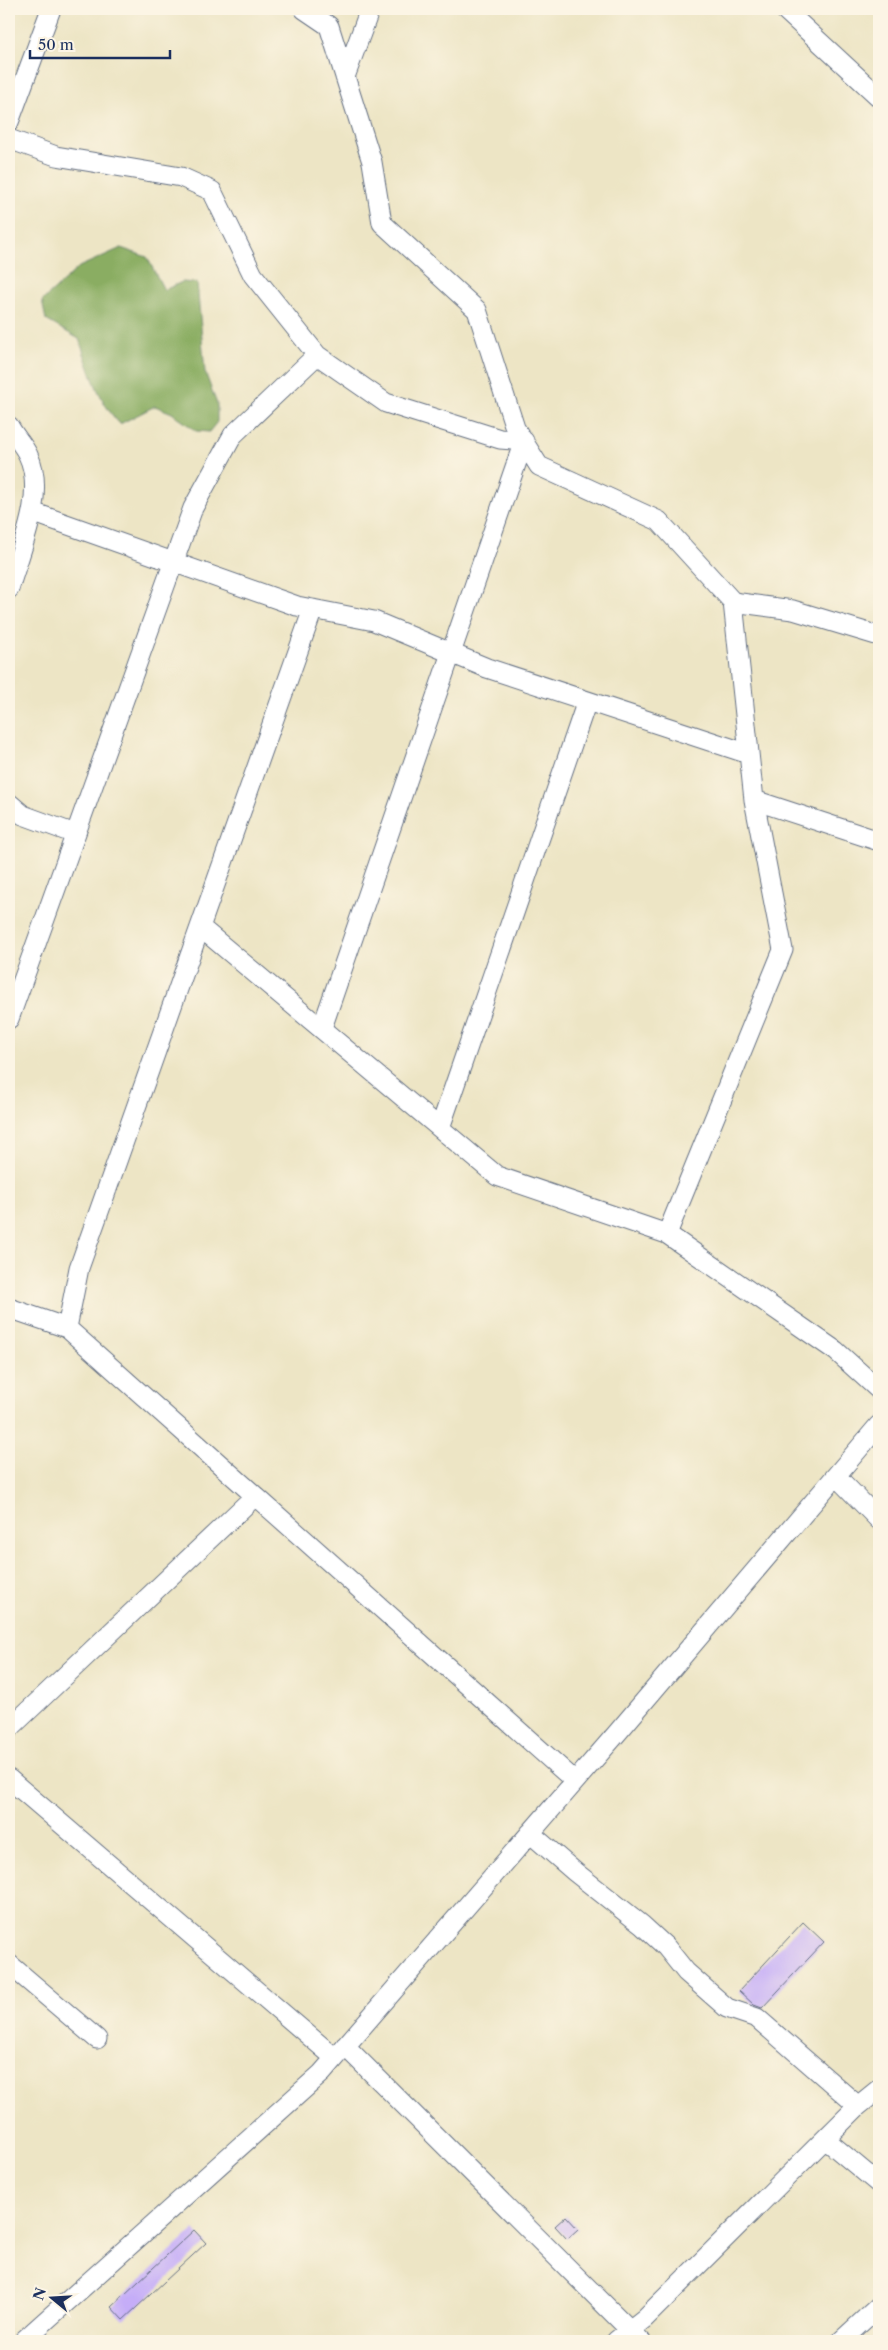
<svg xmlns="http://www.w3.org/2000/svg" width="888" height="2350" font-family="'Libre Caslon Text',serif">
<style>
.forest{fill:#8aad62;stroke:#526e60}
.building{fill:#c5adf8}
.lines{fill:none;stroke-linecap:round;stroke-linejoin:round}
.minor-casing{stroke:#646f82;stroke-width:21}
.minor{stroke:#fff;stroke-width:19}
</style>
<rect width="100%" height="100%" fill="#fcf5e5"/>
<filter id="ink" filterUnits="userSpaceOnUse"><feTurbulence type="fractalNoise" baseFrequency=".02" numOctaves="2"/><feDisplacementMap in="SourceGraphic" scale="10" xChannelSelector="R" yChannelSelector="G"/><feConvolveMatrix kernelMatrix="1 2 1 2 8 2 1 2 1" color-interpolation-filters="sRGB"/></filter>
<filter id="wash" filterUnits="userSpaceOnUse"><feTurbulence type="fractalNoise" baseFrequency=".0096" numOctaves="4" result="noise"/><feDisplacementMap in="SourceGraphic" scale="20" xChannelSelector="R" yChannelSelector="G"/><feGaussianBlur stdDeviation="1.12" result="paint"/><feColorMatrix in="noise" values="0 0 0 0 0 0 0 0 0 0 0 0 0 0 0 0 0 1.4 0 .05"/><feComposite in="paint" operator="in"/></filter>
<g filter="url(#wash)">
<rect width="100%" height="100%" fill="#ede5c5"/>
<!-- forest -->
<path class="forest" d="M 121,248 L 147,257 L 164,290 L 182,282 L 197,283 L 205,372 L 217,404 L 217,422 L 209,432 L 196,431 L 172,413 L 155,406 L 120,424 C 98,402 89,367 79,339 L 46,320 L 42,301 L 79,267 Z"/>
<g id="blocks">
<!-- building -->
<path class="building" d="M 803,1922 L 824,1942 L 762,2008 L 754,2005 L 739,1991 Z
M 566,2216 L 578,2229 L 567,2239 L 555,2226 Z
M 194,2230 L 206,2243 L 123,2320 L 111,2307 Z"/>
</g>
</g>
<g filter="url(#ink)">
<use href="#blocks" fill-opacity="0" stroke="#646f82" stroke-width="1"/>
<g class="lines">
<!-- minor casing -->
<g class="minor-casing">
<path id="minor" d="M 304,9 L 329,26 L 372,162 L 382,223 L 477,310 L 515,428 L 539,466 L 659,521 L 733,602 L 754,800 L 783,950 L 667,1234 L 836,1351 L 879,1390
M 784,9 L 879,97
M 345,77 L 370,9
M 9,122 L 51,9
M 9,139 L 56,156 L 181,177 L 212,191 L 253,275 L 317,355 L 386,403 L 500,439 L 524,441 L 322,1028
M 9,426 C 14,436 23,444 28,455 C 47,494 20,550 9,589
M 32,512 L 297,606 L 374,621 L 487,668 L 749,754
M 733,602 L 793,610 L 879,636
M 754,800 L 879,841
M 9,803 L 23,815 L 75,834
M 200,927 L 497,1176 L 667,1234
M 9,1019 L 193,508 L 233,435 L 317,355
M 440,1128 L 587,701
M 9,1308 L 67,1328 L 575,1781
M 67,1328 L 79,1268 L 313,609
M 836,1476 L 879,1520
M 9,1729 L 255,1496
M 9,1779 L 335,2058
M 530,1833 L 575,1872 L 642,1925 L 666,1947 L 686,1972 L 727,2008 L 757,2018 L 858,2106
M 9,1964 L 97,2039
M 345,2046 L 641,2341
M 825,2139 L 879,2184
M 23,2341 L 322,2073 L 618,1732 L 879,1425
M 616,2341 L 645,2318 L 858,2106 L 879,2089
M 841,2341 L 879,2306"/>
</g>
<!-- minor -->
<use href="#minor" class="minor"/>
</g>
</g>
<!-- margin -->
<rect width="888" height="2350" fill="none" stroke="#fcf5e5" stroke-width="30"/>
<!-- north arrow -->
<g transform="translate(52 2298) rotate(288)" stroke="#fcf5e5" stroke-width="4" paint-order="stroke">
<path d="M0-4L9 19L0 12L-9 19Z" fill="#1b2f5e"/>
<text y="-8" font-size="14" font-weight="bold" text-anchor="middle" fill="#1b2f5e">N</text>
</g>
<!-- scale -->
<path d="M30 50v8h140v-8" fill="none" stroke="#1b2f5e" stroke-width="2.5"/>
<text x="38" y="50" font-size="15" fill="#1b2f5e" stroke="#fcf5e5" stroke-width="4" paint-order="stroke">50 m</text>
</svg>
